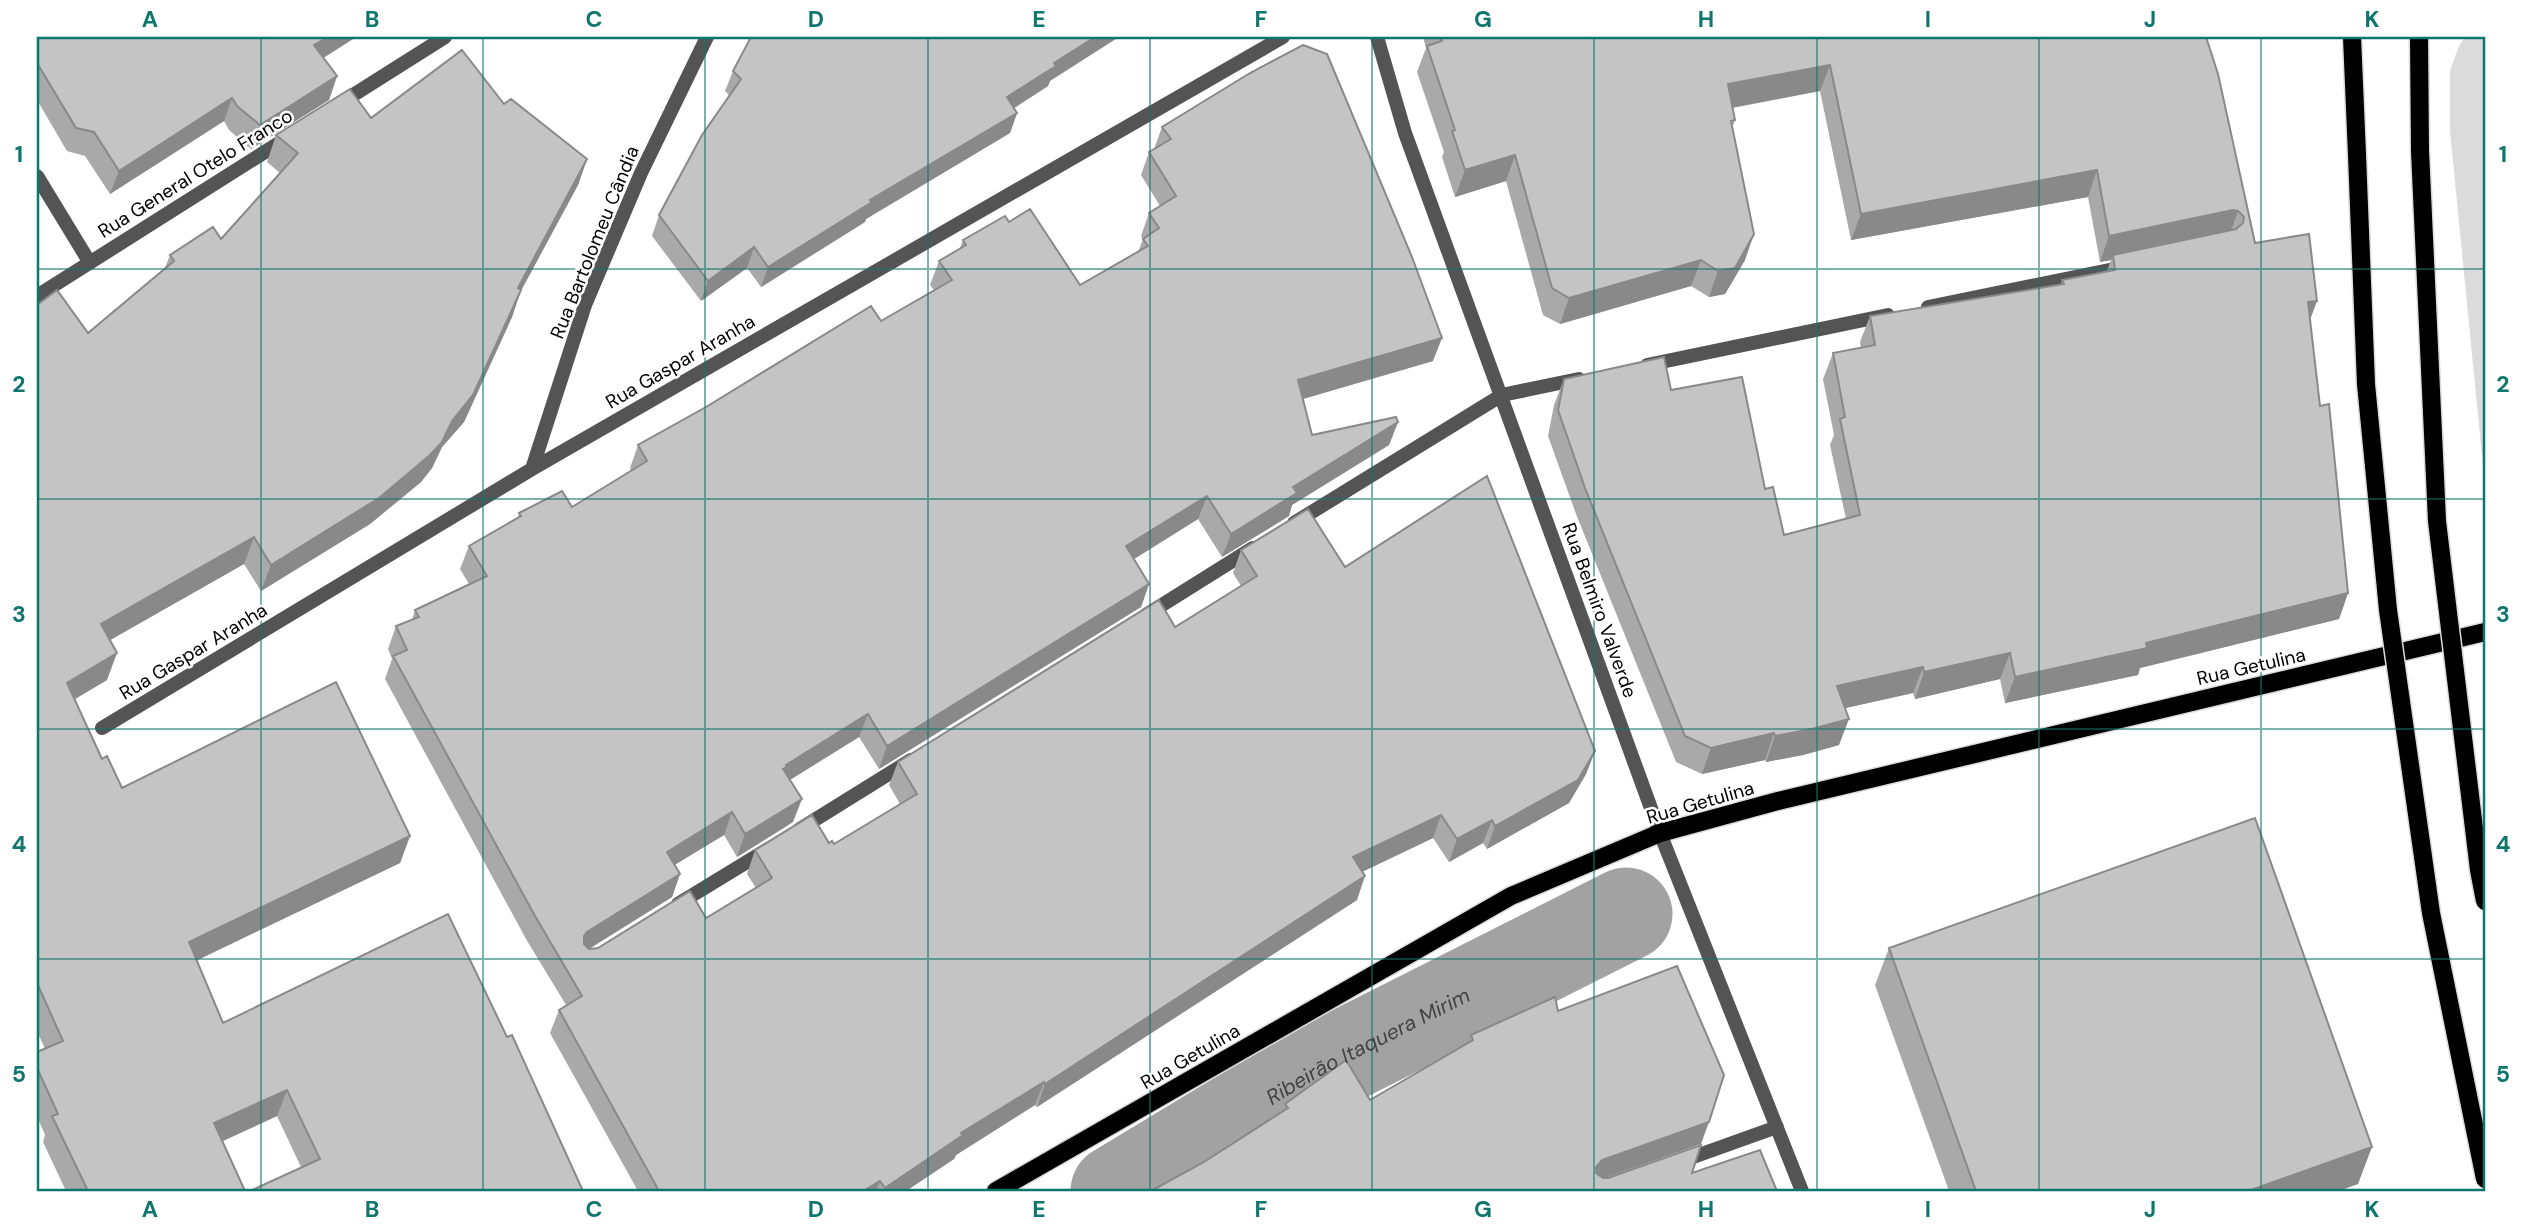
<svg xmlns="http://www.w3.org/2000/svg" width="2522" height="1228" font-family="'DM Sans',sans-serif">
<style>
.green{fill:#dbdbdb}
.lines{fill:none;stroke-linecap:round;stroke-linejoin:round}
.river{stroke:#a2a2a2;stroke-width:93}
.primary-casing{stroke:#dbdbdb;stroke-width:21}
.street{stroke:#545454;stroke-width:14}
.primary{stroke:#000;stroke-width:18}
.primary-bridge-casing{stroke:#dbdbdb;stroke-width:21;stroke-linecap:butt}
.primary-bridge{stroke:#000;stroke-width:18}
.wall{fill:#a9a9a9}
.shaded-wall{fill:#898989}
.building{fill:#c4c4c4;stroke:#898989;stroke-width:2}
.grid{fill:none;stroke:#0f766e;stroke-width:2;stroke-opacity:0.55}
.labels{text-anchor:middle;stroke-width:5;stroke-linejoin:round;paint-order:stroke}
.street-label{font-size:19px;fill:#000;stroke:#fff}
.water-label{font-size:21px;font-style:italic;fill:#434343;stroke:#fff}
.neatline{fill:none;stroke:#0f766e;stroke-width:2.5}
.grid-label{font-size:23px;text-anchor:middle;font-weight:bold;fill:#0f766e}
</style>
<rect width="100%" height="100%" fill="#fff"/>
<!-- green -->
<path class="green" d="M 2465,37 L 2485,37 L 2485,486 L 2450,131 L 2450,71 L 2459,46 Z"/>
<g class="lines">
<!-- river -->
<path class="river" id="s1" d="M 1117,1191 L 1317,1070 L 1626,914"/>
<!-- primary casing -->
<g class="primary-casing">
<path id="primary" d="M 2352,37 L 2357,155
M 2419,37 L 2420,151
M 996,1191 L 1511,896 L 1660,833 L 1778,801 L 2485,632"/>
</g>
<!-- street -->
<path class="street" d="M 1377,37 L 1405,133 L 1660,833 L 1802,1191
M 339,104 L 445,37
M 37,176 L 90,263
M 37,296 L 287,138
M 1928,307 L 2124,267
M 1647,365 L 1888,315
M 532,469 L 585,305 L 641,173 L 707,37
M 1294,523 L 1502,395 L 1579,379
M 1146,615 L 1253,548
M 102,728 L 532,469 L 1283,37
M 800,829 L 911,760
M 678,904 L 768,849
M 1682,1161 L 1777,1127"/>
<!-- primary -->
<use href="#primary" class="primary"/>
<!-- primary-bridge casing -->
<g class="primary-bridge-casing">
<path id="primary-bridge" d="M 2420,151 L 2437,521 L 2479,870 L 2485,901
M 2357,155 L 2366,384 L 2388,610 L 2431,913 L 2485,1179"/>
</g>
<!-- primary-bridge -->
<use href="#primary-bridge" class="primary-bridge"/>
</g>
<!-- wall -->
<path class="wall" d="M 37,37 L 354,37 L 353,39 L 323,58 L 337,76 L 329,100 L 251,149 L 229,130 L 224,121 L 110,194 L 85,156 L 67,151 L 37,100 Z
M 1423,37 L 2206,37 L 2255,243 L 2317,301 L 2310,320 L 2320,406 L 2348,593 L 2339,619 L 2140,668 L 2138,675 L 2005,703 L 2000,679 L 1915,699 L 1913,693 L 1845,708 L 1839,745 L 1803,755 L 1766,762 L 1765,760 L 1702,774 L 1676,762 L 1576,514 L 1548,436 L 1554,405 L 1564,379 L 1671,390 L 1765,489 L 1784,535 L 1846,519 L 1830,445 L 1834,435 L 1823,379 L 1833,353 L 1861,348 L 1860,342 L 1870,316 L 2061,284 L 2062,280 L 2107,271 L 2111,260 L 2100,262 L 2088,197 L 1851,240 L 1820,91 L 1733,108 L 1735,120 L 1732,128 L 1745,260 L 1725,294 L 1709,297 L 1691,286 L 1560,324 L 1543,315 L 1506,181 L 1455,197 L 1442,157 L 1444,152 L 1417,72 L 1426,48 Z
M 733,71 L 1050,81 L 1048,86 L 1014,108 L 1017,113 L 1010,133 L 866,219 L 865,222 L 761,287 L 747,268 L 701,301 L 652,236 L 659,215 L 729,95 L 725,91 Z
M 504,104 L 587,159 L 578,185 L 521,290 L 512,317 L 464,422 L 442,447 L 432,468 L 421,482 L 370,524 L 261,591 L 244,564 L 110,640 L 107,680 L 75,699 L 102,759 L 122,788 L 410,836 L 400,863 L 196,960 L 223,1023 L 507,1037 L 583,1191 L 301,1167 L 277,1116 L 223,1141 L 245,1191 L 66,1191 L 43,1142 L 45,1135 L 37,1116 L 37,1052 L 45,1049 L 37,1031 L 37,305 L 88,333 L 165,268 L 170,255 L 221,239 L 280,173 L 267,162 L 276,135 L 371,118 Z
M 1162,127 L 1433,361 L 1303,399 L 1312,435 L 1398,422 L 1389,445 L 1292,505 L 1289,516 L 1222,557 L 1198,519 L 1134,559 L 1149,584 L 1141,607 L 879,769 L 859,737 L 790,780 L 793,822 L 737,857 L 724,835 L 674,865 L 680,874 L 672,897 L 589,949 L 598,948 L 706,918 L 756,888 L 747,874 L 755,850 L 829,843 L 834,844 L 900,804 L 889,785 L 898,762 L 1175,627 L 1241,586 L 1233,573 L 1241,550 L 1345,567 L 1595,751 L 1586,774 L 1569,803 L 1487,849 L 1483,843 L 1449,862 L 1433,838 L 1362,872 L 1357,900 L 1037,1107 L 1035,1105 L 956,1155 L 954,1159 L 906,1191 L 638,1191 L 550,1033 L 559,1010 L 566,1005 L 526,939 L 385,679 L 392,659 L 388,649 L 396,626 L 412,620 L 415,610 L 469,584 L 460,569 L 469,546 L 518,518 L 519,513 L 572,507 L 631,471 L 630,468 L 638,445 L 881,321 L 934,290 L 930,285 L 939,261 L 960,248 L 963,240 L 1009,222 L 1080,285 L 1138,252 L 1143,239 L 1141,236 L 1149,213 L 1160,206 L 1141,175 L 1149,152 L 1154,149 Z
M 1889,948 L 2358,1184 L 2338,1191 L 1949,1191 L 1875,985 Z"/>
<!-- shaded-wall -->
<path class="shaded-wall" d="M 328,37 L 354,37 L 353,39 L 306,69 L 314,45 Z
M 1095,37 L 1119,37 L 1050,81 L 1048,86 L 1000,117 L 1007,97 L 1054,63 Z
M 1830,65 L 1820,91 L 1718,110 L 1728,84 Z
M 337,76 L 329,100 L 251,149 L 260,125 Z
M 232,98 L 224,121 L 110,194 L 119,171 Z
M 1017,113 L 1010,133 L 866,219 L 865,222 L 761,287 L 768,267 L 870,200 Z
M 1515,155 L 1506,181 L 1455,197 L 1465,170 Z
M 587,159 L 578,185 L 508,315 L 518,288 Z
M 2097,170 L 2088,197 L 1851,240 L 1861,214 Z
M 2233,210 L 2238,211 L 2229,237 L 2113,255 L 2111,260 L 2100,262 L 2109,236 Z
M 1754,234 L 1745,260 L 1725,294 L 1709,297 L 1718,271 Z
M 754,247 L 747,268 L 701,301 L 708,281 Z
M 1701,260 L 1691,286 L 1560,324 L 1569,298 Z
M 521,290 L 512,317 L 464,422 L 442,447 L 432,468 L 421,482 L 370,524 L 261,591 L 271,565 L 452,421 Z
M 2317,301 L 2307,327 L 2308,302 Z
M 1442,338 L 1433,361 L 1289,403 L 1298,380 Z
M 1398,422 L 1389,445 L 1292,505 L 1289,516 L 1222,557 L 1231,534 L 1293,487 Z
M 1207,496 L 1198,519 L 1118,569 L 1126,546 Z
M 254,537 L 244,564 L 91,651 L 101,624 Z
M 1149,584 L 1141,607 L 879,769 L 887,746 Z
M 2348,593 L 2339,619 L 2140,668 L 2138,675 L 2005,703 L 2015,677 L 2146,643 Z
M 117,653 L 107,680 L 58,709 L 67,683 Z
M 2010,653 L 2000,679 L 1915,699 L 1924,672 Z
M 1923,667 L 1913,693 L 1828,712 L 1837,686 Z
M 868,714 L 859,737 L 780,786 L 783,769 L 786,765 Z
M 1849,719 L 1839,745 L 1803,755 L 1766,762 L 1775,736 Z
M 1774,733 L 1765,760 L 1702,774 L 1711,748 Z
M 1595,751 L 1586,774 L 1569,803 L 1487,849 L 1495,826 Z
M 802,799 L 793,822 L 737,857 L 745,834 Z
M 732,812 L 724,835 L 658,875 L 667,852 Z
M 1441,815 L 1433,838 L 1345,880 L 1353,857 Z
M 1492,820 L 1483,843 L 1449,862 L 1457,839 Z
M 410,836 L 400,863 L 179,969 L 189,942 Z
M 680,874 L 672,897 L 579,955 L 584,936 L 587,932 Z
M 1365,876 L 1357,900 L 1037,1107 L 1045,1084 Z
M 1044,1082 L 1035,1105 L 956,1155 L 954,1159 L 906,1191 L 883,1191 L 885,1188 L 961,1133 Z
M 287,1090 L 277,1116 L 205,1149 L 214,1123 Z
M 1709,1122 L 1701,1144 L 1594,1182 L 1596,1167 L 1602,1160 Z
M 2372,1147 L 2358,1184 L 2338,1191 L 2248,1191 Z
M 880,1181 L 876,1191 L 863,1191 Z"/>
<!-- building -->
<path class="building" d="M 37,37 L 328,37 L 314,45 L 337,76 L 260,125 L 237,106 L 232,98 L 119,171 L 94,132 L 76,128 L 37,63 Z
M 751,37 L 1095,37 L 1054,63 L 1056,66 L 1007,97 L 1017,113 L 870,200 L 872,202 L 768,267 L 754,247 L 708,281 L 659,215 L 702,135 L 741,79 L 733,71 Z
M 1440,37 L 2206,37 L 2218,74 L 2255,243 L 2309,234 L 2317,301 L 2308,302 L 2320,406 L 2329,404 L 2348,593 L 2146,643 L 2147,648 L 2015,677 L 2010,653 L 1924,672 L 1923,667 L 1837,686 L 1849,719 L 1812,729 L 1775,736 L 1774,733 L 1711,748 L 1685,736 L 1585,488 L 1558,410 L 1564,379 L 1664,357 L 1671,390 L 1742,377 L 1765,489 L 1773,487 L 1784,535 L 1860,515 L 1840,419 L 1845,417 L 1833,353 L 1875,345 L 1870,316 L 2064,284 L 2062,280 L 2115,270 L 2113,255 L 2236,229 L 2243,223 L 2244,217 L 2238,211 L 2233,210 L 2109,236 L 2097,170 L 1861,214 L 1830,65 L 1728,84 L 1735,120 L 1731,121 L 1754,234 L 1735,268 L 1718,271 L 1701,260 L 1569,298 L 1552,288 L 1515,155 L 1465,170 L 1452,131 L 1455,130 L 1427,46 L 1442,41 Z
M 1303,45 L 1327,54 L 1412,257 L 1442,338 L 1298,380 L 1312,435 L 1396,417 L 1398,422 L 1293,487 L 1297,493 L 1231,534 L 1207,496 L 1126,546 L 1149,584 L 887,746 L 868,714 L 786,765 L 787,767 L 783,769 L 802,799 L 745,834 L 732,812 L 667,852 L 680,874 L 587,932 L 584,936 L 584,944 L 589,949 L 598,948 L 690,891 L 706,918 L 772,878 L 755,850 L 812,815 L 829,843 L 832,841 L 834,844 L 917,794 L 898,762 L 1159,600 L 1175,627 L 1257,576 L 1241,550 L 1308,509 L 1345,567 L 1487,476 L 1595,751 L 1578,780 L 1495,826 L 1492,820 L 1457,839 L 1441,815 L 1353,857 L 1365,876 L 1045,1084 L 1044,1082 L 961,1133 L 963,1135 L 885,1188 L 880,1181 L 863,1191 L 659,1191 L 559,1010 L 582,996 L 535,916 L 393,656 L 407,650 L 396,626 L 419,617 L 415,610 L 487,576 L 469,546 L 521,516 L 519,513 L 562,491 L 572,507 L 647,461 L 638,445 L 706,407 L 871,306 L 881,321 L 952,280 L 939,261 L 966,245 L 963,240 L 1005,216 L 1009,222 L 1030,209 L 1080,285 L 1148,246 L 1143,239 L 1159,228 L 1149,213 L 1176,196 L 1149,152 L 1171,139 L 1162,127 L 1250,73 Z
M 462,50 L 504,104 L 511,99 L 587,159 L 518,288 L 521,290 L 473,395 L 452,421 L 442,442 L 430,455 L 379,498 L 271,565 L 254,537 L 101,624 L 117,653 L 67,683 L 102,759 L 107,756 L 122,788 L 336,682 L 410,836 L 189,942 L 223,1023 L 448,914 L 507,1037 L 512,1035 L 583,1191 L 250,1191 L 320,1159 L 287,1090 L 214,1123 L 245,1191 L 88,1191 L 52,1116 L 58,1114 L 37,1068 L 37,1052 L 63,1041 L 37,983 L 37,305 L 57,290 L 88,333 L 174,261 L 170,255 L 213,227 L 221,239 L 298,153 L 276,135 L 350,89 L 371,118 Z
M 2255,818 L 2372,1147 L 2248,1191 L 1976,1191 L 1889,948 Z
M 1677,966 L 1724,1075 L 1709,1122 L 1602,1160 L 1596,1167 L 1596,1173 L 1603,1178 L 1608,1178 L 1701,1145 L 1692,1173 L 1760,1150 L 1777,1191 L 1151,1191 L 1204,1162 L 1288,1108 L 1285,1104 L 1346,1060 L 1370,1100 L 1473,1040 L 1471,1035 L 1555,997 L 1558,1011 Z"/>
<!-- grid -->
<path class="grid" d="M 261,37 L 261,1191M 483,37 L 483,1191M 705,37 L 705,1191M 928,37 L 928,1191M 1150,37 L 1150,1191M 1372,37 L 1372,1191M 1594,37 L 1594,1191M 1817,37 L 1817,1191M 2039,37 L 2039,1191M 2261,37 L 2261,1191M 37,269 L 2485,269M 37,499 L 2485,499M 37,729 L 2485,729M 37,959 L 2485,959"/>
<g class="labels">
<!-- street labels -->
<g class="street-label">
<text transform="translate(195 173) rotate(-32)" y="7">Rua General Otelo Franco</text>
<text transform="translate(594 242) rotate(-68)" y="7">Rua Bartolomeu Cândia</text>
<text transform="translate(680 361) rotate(-30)" y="7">Rua Gaspar Aranha</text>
<text transform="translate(1600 610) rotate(70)" y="7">Rua Belmiro Valverde</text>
<text transform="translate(193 651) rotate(-31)" y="7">Rua Gaspar Aranha</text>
<text transform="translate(2251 666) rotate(-13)" y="7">Rua Getulina</text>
<text transform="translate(1700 802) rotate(-16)" y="7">Rua Getulina</text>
<text transform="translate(1190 1056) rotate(-30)" y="7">Rua Getulina</text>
</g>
<!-- water labels -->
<g class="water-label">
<text dy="7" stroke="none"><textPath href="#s1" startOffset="290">Ribeirão Itaquera Mirim</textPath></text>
</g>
</g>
<!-- border -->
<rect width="2522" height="1228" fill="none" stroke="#ffffff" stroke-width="77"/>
<rect x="38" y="38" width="2446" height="1152" class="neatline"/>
<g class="grid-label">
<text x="150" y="27">A</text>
<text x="372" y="27">B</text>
<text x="594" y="27">C</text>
<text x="816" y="27">D</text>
<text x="1039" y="27">E</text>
<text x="1261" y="27">F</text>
<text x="1483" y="27">G</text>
<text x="1706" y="27">H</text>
<text x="1928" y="27">I</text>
<text x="2150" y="27">J</text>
<text x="2372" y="27">K</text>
<text x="19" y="162">1</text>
<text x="2503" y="162">1</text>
<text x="19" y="392">2</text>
<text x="2503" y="392">2</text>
<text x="19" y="622">3</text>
<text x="2503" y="622">3</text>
<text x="19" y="852">4</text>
<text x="2503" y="852">4</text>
<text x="19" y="1082">5</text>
<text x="2503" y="1082">5</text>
<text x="150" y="1217">A</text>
<text x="372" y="1217">B</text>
<text x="594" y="1217">C</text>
<text x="816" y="1217">D</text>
<text x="1039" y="1217">E</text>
<text x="1261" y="1217">F</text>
<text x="1483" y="1217">G</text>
<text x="1706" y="1217">H</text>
<text x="1928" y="1217">I</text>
<text x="2150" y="1217">J</text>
<text x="2372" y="1217">K</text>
</g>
</svg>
